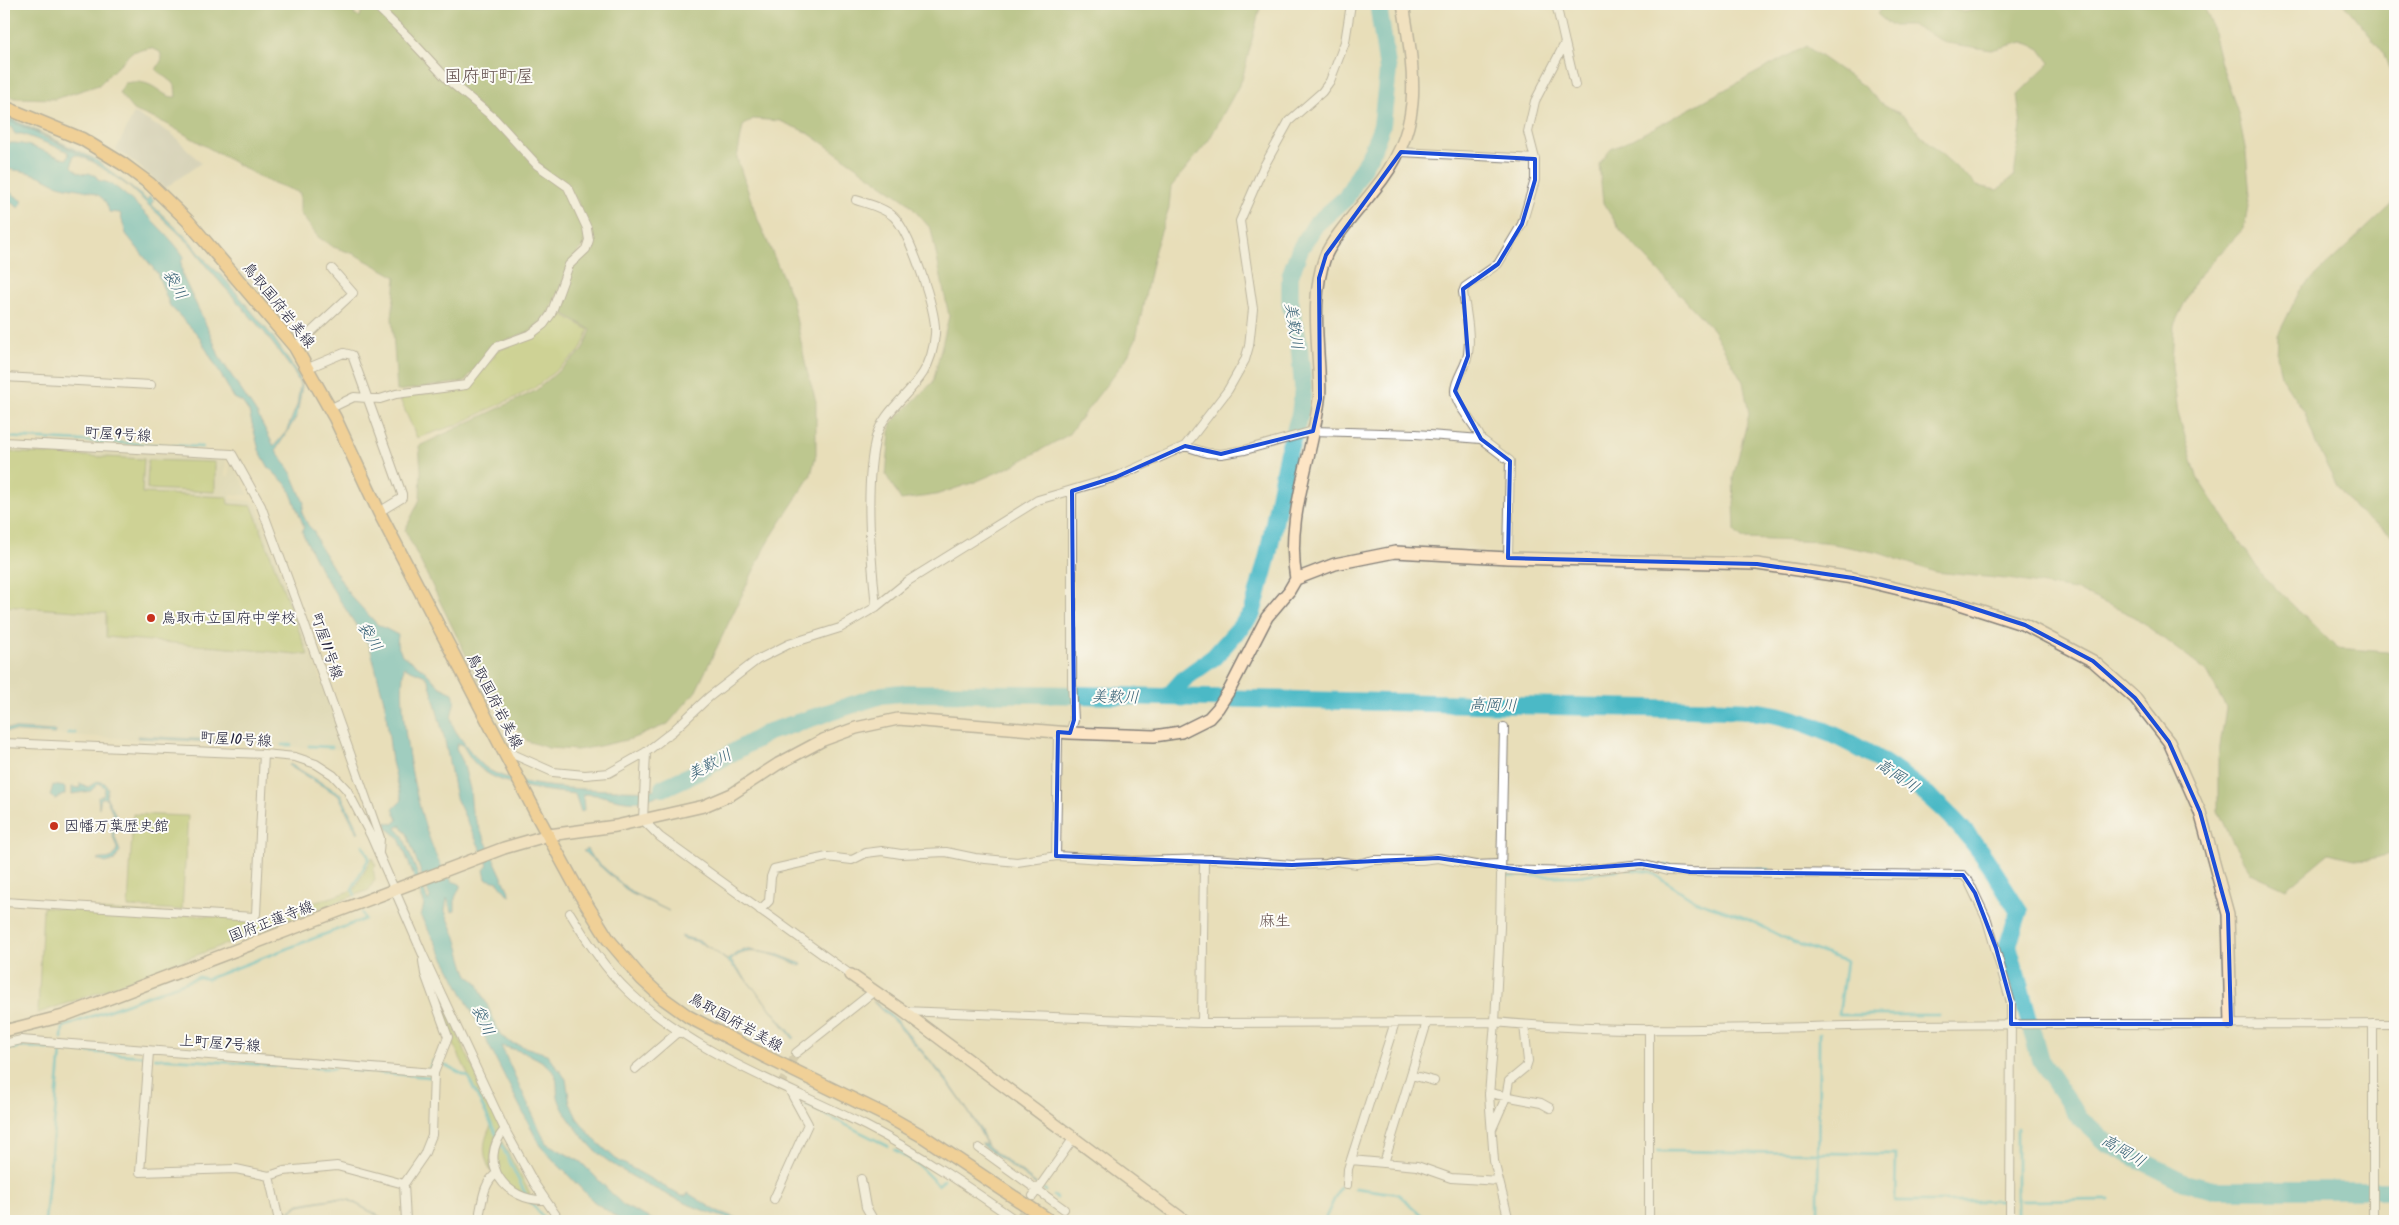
<svg xmlns="http://www.w3.org/2000/svg" width="2399" height="1225" font-family="Kalam,'Klee One',sans-serif">
<style>
.built{fill:#d8d6b6}
.industrial{fill:#c4c6b9}
.green{fill:#afc468;stroke:#687352}
.forest{fill:#8baa5c;stroke:#56664c}
.water{fill:#4cb9c6;stroke:#376e80;fill-rule:evenodd}
.lines{fill:none;stroke-linecap:round;stroke-linejoin:round}
.stream{stroke:#4cb9c6;stroke-width:3}
.river{stroke:#4cb9c6;stroke-width:18}
.street-tunnel{stroke:#c0b8a0;stroke-width:8;stroke-dasharray:8 4;stroke-linecap:butt}
.street-casing{stroke:#85807a;stroke-width:10}
.secondary-casing{stroke:#85807a;stroke-width:14}
.primary-casing{stroke:#85807a;stroke-width:15}
.street{stroke:#fff;stroke-width:8}
.secondary{stroke:#fde5c5;stroke-width:11}
.primary{stroke:#fabe6d;stroke-width:12}
.marked{fill:none;stroke:#1d4ed8;stroke-width:4;stroke-linejoin:round}
.poi-dot{fill:#c8321e;stroke:#fdfcf7;stroke-width:2}
.labels{text-anchor:middle;stroke-width:4;stroke-linejoin:round;paint-order:stroke}
.street-label{font-size:15px;fill:#22223b;stroke:#fdfcf7}
.poi-label{font-size:15px;fill:#22223b;stroke:#fdfcf7;text-anchor:start}
.water-label{font-size:16px;font-style:italic;fill:#335e73;stroke:#fdfcf7}
.neighbourhood-label{font-size:16px;fill:#63504e;stroke:#fdfcf7}
.quarter-label{font-size:18px;fill:#63504e;stroke:#fdfcf7}
</style>
<rect width="100%" height="100%" fill="#fdfcf7"/>
<filter id="ink" filterUnits="userSpaceOnUse"><feTurbulence type="fractalNoise" baseFrequency=".02" numOctaves="2"/><feDisplacementMap in="SourceGraphic" scale="10" xChannelSelector="R" yChannelSelector="G"/><feConvolveMatrix kernelMatrix="1 2 1 2 8 2 1 2 1" color-interpolation-filters="sRGB"/></filter>
<filter id="wash" filterUnits="userSpaceOnUse"><feTurbulence type="fractalNoise" baseFrequency=".0096" numOctaves="4" result="noise"/><feDisplacementMap in="SourceGraphic" scale="20" xChannelSelector="R" yChannelSelector="G"/><feGaussianBlur stdDeviation="1.12" result="paint"/><feColorMatrix in="noise" values="0 0 0 0 0 0 0 0 0 0 0 0 0 0 0 0 0 1.4 0 .05"/><feComposite in="paint" operator="in"/></filter>
<g filter="url(#wash)">
<rect width="100%" height="100%" fill="#e8deb9"/>
<!-- built -->
<path class="built" d="M 5,445 L 224,456 L 226,458 L 225,476 L 229,476 L 230,464 L 233,464 L 249,495 L 231,495 L 231,499 L 251,501 L 257,504 L 347,750 L 4,732 Z"/>
<!-- industrial -->
<path class="industrial" d="M 134,113 L 172,134 L 201,163 L 165,188 L 129,158 L 116,150 Z"/>
<!-- green -->
<path class="green" d="M 556,311 L 589,330 L 580,351 L 533,389 L 456,425 L 417,438 L 399,397 L 468,388 L 495,355 L 494,352 L 511,345 Z
M 6,452 L 144,459 L 142,493 L 227,497 L 228,504 L 252,506 L 308,655 L 106,637 L 106,613 L 4,606 L 4,485 Z
M 148,460 L 215,462 L 215,492 L 147,489 Z
M 133,814 L 188,816 L 182,910 L 128,907 Z
M 372,858 L 376,866 L 373,868 L 375,879 L 369,890 L 94,994 L 38,1013 L 43,907 L 262,919 L 354,890 Z
M 429,973 L 476,1074 C 478,1095 494,1109 501,1127 C 491,1142 491,1155 491,1172 C 482,1154 482,1142 492,1124 L 452,1041 L 452,1033 Z
M 500,1138 L 530,1193 L 529,1196 C 498,1187 494,1167 500,1138 Z"/>
<!-- forest -->
<path class="forest" d="M 4,4 L 362,4 L 361,7 L 356,7 L 354,15 L 360,17 L 362,8 L 367,8 L 371,4 L 458,89 L 564,187 L 585,232 L 586,244 L 572,259 L 550,312 L 530,331 L 495,345 L 464,382 L 397,391 L 392,318 L 396,277 L 354,254 L 333,247 L 318,237 L 300,213 L 300,193 L 263,179 L 165,123 L 133,110 L 119,93 L 125,83 C 156,77 159,98 176,97 L 175,85 L 156,70 L 162,59 L 160,52 L 151,48 L 132,52 L 99,85 L 55,99 L 14,98 L 4,93 Z
M 376,4 L 1261,4 L 1242,80 L 1209,140 L 1171,187 L 1169,208 L 1155,250 L 1136,339 L 1126,359 L 1068,435 L 1012,466 L 975,482 L 936,495 L 901,500 L 886,475 L 891,423 L 933,382 L 949,316 L 931,229 L 907,202 L 808,133 L 780,121 L 753,119 L 743,126 L 737,158 L 756,215 L 792,298 L 807,371 L 816,401 L 816,455 L 811,475 L 766,545 L 696,691 L 668,724 L 631,739 L 595,747 L 577,750 L 548,748 L 527,741 L 501,709 L 486,696 L 405,530 L 420,499 L 421,470 L 419,446 L 535,391 L 582,351 L 591,330 L 556,309 L 570,268 L 590,245 L 577,200 L 450,79 Z
M 1886,4 L 1940,4 L 1964,12 L 2008,4 L 2203,4 L 2211,23 L 2221,64 L 2238,112 L 2246,152 L 2250,195 L 2244,228 L 2196,279 L 2174,325 L 2172,366 L 2178,413 L 2197,476 L 2262,575 L 2337,648 L 2388,652 L 2395,660 L 2395,850 C 2370,864 2355,860 2329,853 L 2286,889 L 2251,873 L 2233,843 L 2218,810 L 2218,759 L 2226,708 L 2207,672 L 2135,617 L 2079,591 L 2015,580 L 1935,572 L 1879,553 L 1823,542 L 1743,539 L 1735,532 L 1733,478 L 1749,414 L 1743,382 L 1713,330 L 1621,231 L 1603,203 L 1599,164 L 1611,149 L 1633,139 L 1806,46 L 1862,85 L 1880,102 L 1904,116 L 1926,140 L 1977,186 L 1997,190 L 2014,176 L 2021,125 L 2017,95 L 2050,63 L 2039,48 L 2023,42 L 1991,50 L 1947,43 L 1911,25 L 1890,25 L 1877,14 Z
M 2344,4 L 2395,4 L 2395,85 L 2383,52 Z
M 2395,201 L 2395,537 L 2355,510 L 2338,488 L 2316,444 L 2305,413 L 2281,377 L 2277,356 L 2278,335 L 2300,290 Z"/>
<!-- water -->
<path class="water" d="M 4,115 L 95,159 L 147,200 L 150,196 L 154,200 L 151,204 L 190,241 L 207,262 L 225,279 L 273,337 L 299,376 L 302,386 L 297,416 L 276,450 L 292,474 L 304,503 L 302,513 L 308,525 L 314,531 L 319,545 L 350,595 L 377,624 L 398,635 L 397,644 L 402,655 L 424,670 L 440,687 L 453,693 C 459,707 444,714 457,733 C 464,743 478,763 489,770 C 522,788 579,789 616,790 C 627,790 640,791 651,790 C 661,788 672,781 682,776 L 685,781 C 666,791 648,804 626,801 C 611,799 599,794 583,794 L 584,810 L 581,812 L 575,794 C 548,791 503,787 481,769 C 473,763 467,753 462,744 L 457,744 L 456,748 L 463,762 L 470,789 L 472,812 L 511,896 L 507,894 L 498,882 L 486,879 L 484,870 L 488,865 L 456,798 L 445,741 L 429,681 L 425,676 L 404,667 C 396,713 420,845 451,880 C 454,883 458,882 461,885 L 455,898 L 455,911 L 452,912 L 447,898 L 445,911 L 456,937 L 465,968 L 468,975 L 477,982 L 501,1036 L 512,1043 L 547,1054 L 566,1079 L 570,1103 L 577,1118 L 595,1140 L 616,1159 L 681,1196 L 686,1196 L 688,1193 L 715,1210 L 744,1221 C 713,1221 611,1171 592,1147 C 582,1136 563,1114 559,1100 C 556,1093 558,1085 556,1078 C 549,1059 519,1050 501,1046 L 546,1143 L 581,1162 L 624,1206 L 655,1221 L 622,1221 L 593,1201 L 540,1146 L 450,969 L 421,917 L 424,903 L 403,848 L 398,837 L 387,828 L 386,822 L 393,824 L 398,820 L 393,809 L 402,800 L 392,762 L 385,705 L 370,647 L 321,571 L 302,532 L 304,527 L 288,486 L 269,468 L 259,450 L 249,412 L 242,402 L 234,398 L 198,335 L 170,306 L 157,273 L 126,234 L 120,213 L 109,212 C 105,187 77,191 58,185 C 50,182 42,176 33,174 C 25,171 15,170 6,169 L 4,174 L 4,144 C 21,139 47,153 65,159 L 67,159 L 69,154 L 67,151 L 22,134 L 15,134 L 11,127 L 4,127 L 4,122 L 13,122 L 94,161 L 44,135 L 4,118 ZM 77,155 L 95,163 L 128,186 L 190,244 L 205,265 L 264,332 L 293,371 L 300,384 L 297,405 L 286,432 L 274,446 L 257,414 L 220,358 L 210,333 L 183,277 L 181,262 L 184,257 C 178,244 122,188 109,183 C 105,181 102,182 98,180 L 96,176 L 89,173 L 85,174 L 78,172 L 72,166 L 73,156 ZM 401,825 L 407,834 L 430,898 L 428,901 L 403,836 L 396,828 Z
M 4,188 L 23,201 L 19,208 L 4,198 Z
M 4,728 L 55,731 L 55,734 L 4,731 Z
M 138,736 L 215,740 L 214,742 L 137,738 Z
M 290,764 L 341,794 L 359,832 L 357,833 L 339,796 L 289,766 Z
M 98,781 L 105,783 L 108,789 L 106,796 L 118,819 L 114,834 L 120,851 L 115,860 L 106,863 L 97,860 C 106,857 113,862 117,849 L 112,833 L 115,819 L 106,798 L 101,798 L 99,808 L 98,797 L 103,795 L 105,788 L 99,783 L 91,791 L 72,794 L 72,787 L 80,788 L 80,783 L 88,787 Z
M 53,785 L 65,787 L 65,794 L 55,799 L 50,796 Z
M 587,849 L 591,856 L 631,892 L 669,911 L 630,893 L 583,851 Z
M 681,936 L 700,941 L 727,960 L 744,949 L 779,955 L 802,964 L 801,966 C 782,958 748,941 731,961 L 795,1038 L 793,1039 C 772,1010 733,957 700,943 C 694,940 687,940 681,938 Z
M 873,1001 L 890,1013 L 948,1081 L 981,1130 L 987,1146 L 1037,1184 L 1036,1185 L 981,1144 L 986,1144 C 966,1100 931,1063 899,1027 C 893,1019 877,1008 873,1001 Z
M 335,1198 L 350,1200 L 388,1221 L 348,1200 L 332,1199 L 299,1205 L 285,1216 L 284,1215 L 299,1204 Z"/>
<g class="lines">
<!-- stream -->
<path class="stream" d="M 4,437 L 202,447
M 68,733 L 75,733
M 282,745 L 291,745
M 309,746 L 332,747
M 1665,866 L 1769,870
M 1627,869 L 1651,872 L 1696,901 L 1743,917 L 1792,942 L 1846,961 L 1839,1015 L 1939,1015
M 1507,876 L 1577,876 L 1618,870
M 355,895 L 352,889 L 369,858 L 363,845
M 62,1038 L 63,1027 L 199,977 L 207,979 L 365,919 L 362,913
M 4,1050 L 21,1047 L 143,1056
M 155,1058 L 334,1069
M 443,1064 L 468,1077 L 526,1195
M 430,1067 L 433,1061
M 348,1070 L 430,1077
M 806,1105 L 888,1146
M 2017,1128 L 2017,1221
M 895,1150 L 915,1162 L 938,1185 L 944,1180
M 1657,1151 L 1896,1154 L 1895,1201 L 2004,1201
M 1355,1188 L 1398,1194 L 1428,1221
M 1044,1189 L 1046,1191
M 1054,1196 L 1057,1198
M 529,1200 L 546,1221
M 2021,1201 L 2109,1200
M 4,1219 L 35,1221
M 45,1221 L 61,1051
M 270,1221 L 286,1215
M 1324,1221 L 1340,1187
M 1818,1221 L 1819,1034"/>
<!-- river -->
<path class="river" d="M 1168,697 L 1185,678 L 1214,657 L 1252,614 L 1268,555 L 1287,456 L 1300,414 L 1303,387 L 1299,344 L 1290,302 L 1290,276 L 1300,249 L 1316,224 L 1346,198 L 1372,151 L 1382,125 L 1388,71 L 1378,4
M 663,788 L 700,771 L 769,732 L 882,695 L 901,693 L 1033,694 L 1691,709 C 1722,710 1755,709 1785,717 C 1855,736 1937,792 1980,851 C 1994,870 2006,891 2019,911 L 2008,945 L 2040,1060 L 2078,1116 L 2108,1144 L 2184,1182 L 2218,1190 L 2395,1190"/>
</g>
</g>
<g filter="url(#ink)">
<g class="lines">
<!-- street-tunnel -->
<path class="street-tunnel" d="M 781,1085 L 796,1053
M 1020,1216 L 1033,1196"/>
<!-- street casing -->
<g class="street-casing">
<path id="street" d="M 1565,43 L 1575,85
M 1401,152 L 1535,159
M 856,200 C 868,204 885,208 894,217 C 910,233 937,311 935,334 C 934,347 930,362 923,373 C 909,395 883,412 876,437 C 864,486 871,557 876,607
M 295,347 L 353,293 L 332,269
M 308,368 L 344,353 L 352,355 L 402,494 L 402,498 L 379,512
M 4,377 L 151,385
M 329,409 L 354,397 L 380,399 L 396,394 L 466,385 L 496,347 L 531,334 L 544,324 L 551,314 L 569,265 L 586,249 L 589,240 L 587,228 L 568,187 L 537,165 L 494,118 L 449,81 L 407,36 L 374,4
M 1481,439 C 1476,425 1455,405 1455,391 C 1455,379 1466,367 1468,354 C 1471,334 1466,312 1463,292 L 1465,287 L 1498,264 L 1522,224 L 1535,180 L 1535,159 L 1528,132 L 1535,101 L 1565,43 L 1556,4
M 4,442 L 232,454 L 261,506 L 303,620 L 380,838 L 379,852
M 1185,446 L 1207,453 L 1221,454 L 1245,450 L 1313,431 L 1416,434 L 1481,439 L 1510,461 L 1508,558
M 1504,727 L 1500,927 L 1495,1022 L 1489,1095 L 1494,1161 L 1509,1221
M 1070,733 L 1074,720 L 1072,683 L 1072,491
M 4,743 L 264,754 L 295,757 L 316,764 L 333,775 L 347,790 L 371,836 L 423,955 L 505,1130 L 534,1183 L 560,1221
M 646,752 L 643,820 L 660,837 L 851,975
M 504,753 L 508,752 L 553,772 L 585,775 L 609,773 L 646,752 L 673,731 L 709,697 L 757,660 L 789,644 L 840,628 L 876,607 L 908,581 L 1038,500 L 1116,477 L 1185,446 L 1228,390 L 1245,360 L 1249,346 L 1253,309 L 1240,221 L 1263,168 L 1289,121 L 1322,92 L 1330,81 L 1345,42 L 1351,4
M 1056,856 L 1058,732
M 1500,870 L 1573,872 L 1641,864 L 1667,871 L 1690,872 L 1963,875 L 1968,880 L 1987,920 L 2011,1003 L 2010,1221
M 4,902 L 254,917 L 256,914 L 264,754
M 760,910 L 769,901 L 771,877 L 774,869 L 827,857 L 852,860 L 866,853 L 882,851 L 901,854 L 946,852 L 975,858 L 1017,862 L 1057,856 L 1133,861 L 1214,859 L 1292,865 L 1326,864 L 1336,861 L 1357,864 L 1374,860 L 1422,860 L 1438,858 L 1475,865 L 1501,864
M 570,913 C 587,941 605,969 629,992 C 696,1055 785,1085 866,1126 C 919,1153 968,1187 1017,1221
M 903,1011 L 1202,1023 L 1495,1022 C 1628,1035 1764,1027 1898,1025 C 2064,1023 2229,1025 2395,1024
M 1202,1023 L 1204,860
M 2373,1024 L 2373,1221
M 4,1044 L 21,1040 L 434,1073
M 149,1052 L 140,1172 L 236,1169 L 269,1176 L 284,1171 L 337,1166 L 404,1184
M 796,1053 L 873,992
M 635,1069 L 679,1031
M 1411,1075 L 1434,1081
M 1489,1093 L 1541,1103 L 1550,1108
M 505,1129 C 476,1163 506,1202 545,1200
M 1492,1129 L 1506,1097 L 1509,1081 L 1526,1067 L 1528,1061 L 1524,1025
M 979,1148 L 1064,1209
M 1351,1160 L 1417,1166 L 1451,1178 L 1499,1181
M 1384,1163 L 1427,1022
M 269,1176 L 279,1221
M 861,1179 L 866,1207 L 874,1221
M 1347,1185 L 1348,1169 L 1395,1022
M 1033,1196 L 1073,1139
M 774,1199 L 808,1124 L 790,1091
M 480,1212 C 483,1198 484,1183 496,1174
M 406,1221 L 404,1184 L 424,1155 L 432,1135 L 434,1073 L 448,1037 L 425,974 L 423,961
M 1649,1221 L 1649,1029"/>
</g>
<!-- secondary casing -->
<g class="secondary-casing">
<path id="secondary" d="M 1296,579 C 1285,518 1312,459 1319,400 C 1321,390 1319,379 1319,370 C 1317,333 1312,292 1325,257 C 1332,238 1361,207 1374,190 C 1425,129 1415,77 1403,4
M 851,975 L 903,1011 L 1185,1221
M 4,1031 L 63,1016 L 504,848 L 549,835 L 616,826 L 704,806 L 732,794 L 778,764 L 823,740 L 856,728 L 898,719 L 1070,733 L 1154,736 L 1181,732 L 1209,718 L 1218,708 L 1230,689 L 1267,617 L 1289,591 L 1296,579 L 1335,564 L 1395,552 L 1508,558 L 1757,564 L 1853,578 L 1957,603 L 2025,625 L 2093,661 L 2135,698 L 2169,742 L 2200,812 L 2228,914 L 2231,1024"/>
</g>
<!-- primary casing -->
<g class="primary-casing">
<path id="primary" d="M 4,107 L 82,139 L 123,164 L 150,184 L 188,221 L 295,347 L 335,418 L 379,512 L 538,817 L 580,894 L 608,939 L 642,979 L 664,999 L 689,1017 L 764,1056 L 887,1116 L 924,1137 L 1050,1221"/>
</g>
<!-- street -->
<use href="#street" class="street"/>
<!-- secondary -->
<use href="#secondary" class="secondary"/>
<!-- primary -->
<use href="#primary" class="primary"/>
</g>
</g>
<!-- marked area -->
<path d="M0 0H2399V1225H0ZM 1401,152 L 1535,159 L 1535,180 L 1522,224 L 1498,264 L 1463,289 L 1468,356 L 1455,391 L 1481,439 L 1510,461 L 1508,558 L 1757,564 L 1853,578 L 1957,603 L 2025,625 L 2093,661 L 2135,698 L 2169,742 L 2200,812 L 2228,914 L 2231,1024 L 2011,1024 L 2011,1003 L 1996,948 L 1975,893 L 1963,875 L 1690,872 L 1641,864 L 1535,872 L 1438,858 L 1292,865 L 1056,856 L 1058,732 L 1070,733 L 1074,720 L 1072,491 L 1116,477 L 1185,446 L 1221,454 L 1313,431 L 1320,399 L 1319,278 L 1326,255 Z" fill="#e8deb9" fill-opacity=".55" fill-rule="evenodd"/>
<path class="marked" d="M 1401,152 L 1535,159 L 1535,180 L 1522,224 L 1498,264 L 1463,289 L 1468,356 L 1455,391 L 1481,439 L 1510,461 L 1508,558 L 1757,564 L 1853,578 L 1957,603 L 2025,625 L 2093,661 L 2135,698 L 2169,742 L 2200,812 L 2228,914 L 2231,1024 L 2011,1024 L 2011,1003 L 1996,948 L 1975,893 L 1963,875 L 1690,872 L 1641,864 L 1535,872 L 1438,858 L 1292,865 L 1056,856 L 1058,732 L 1070,733 L 1074,720 L 1072,491 L 1116,477 L 1185,446 L 1221,454 L 1313,431 L 1320,399 L 1319,278 L 1326,255 Z"/>
<!-- markers -->
<g class="poi-dot">
<circle cx="151" cy="618" r="5"/>
<circle cx="54" cy="826" r="5"/>
</g>
<g class="labels">
<!-- street labels -->
<g class="street-label">
<text transform="translate(279 305) rotate(51)" y="5">鳥取国府岩美線</text>
<text transform="translate(118 434) rotate(3)" y="5">町屋9号線</text>
<text transform="translate(327 646) rotate(71)" y="5">町屋11号線</text>
<text transform="translate(495 701) rotate(63)" y="5">鳥取国府岩美線</text>
<text transform="translate(236 739) rotate(3)" y="5">町屋10号線</text>
<text transform="translate(271 921) rotate(-21)" y="5">国府正蓮寺線</text>
<text transform="translate(736 1022) rotate(29)" y="5">鳥取国府岩美線</text>
<text transform="translate(220 1043) rotate(4)" y="5">上町屋7号線</text>
</g>
<!-- poi labels -->
<g class="poi-label">
<text x="161" y="623">鳥取市立国府中学校</text>
<text x="64" y="831">因幡万葉歴史館</text>
</g>
<!-- water labels -->
<g class="water-label">
<text transform="translate(176 284) rotate(61)" y="6">袋川</text>
<text transform="translate(1295 326) rotate(81)" y="6">美歎川</text>
<text transform="translate(371 636) rotate(59)" y="6">袋川</text>
<text transform="translate(1115 696) rotate(1)" y="6">美歎川</text>
<text transform="translate(1493 704) rotate(1)" y="6">高岡川</text>
<text transform="translate(709 764) rotate(-28)" y="6">美歎川</text>
<text transform="translate(1898 775) rotate(34)" y="6">高岡川</text>
<text transform="translate(484 1020) rotate(65)" y="6">袋川</text>
<text transform="translate(2124 1150) rotate(31)" y="6">高岡川</text>
</g>
<!-- neighbourhood labels -->
<g class="neighbourhood-label">
<text x="1275" y="926">麻生</text>
</g>
<!-- quarter labels -->
<g class="quarter-label">
<text x="489" y="82">国府町町屋</text>
</g>
</g>
<!-- margin -->
<rect width="2399" height="1225" fill="none" stroke="#fdfcf7" stroke-width="20"/>
</svg>
